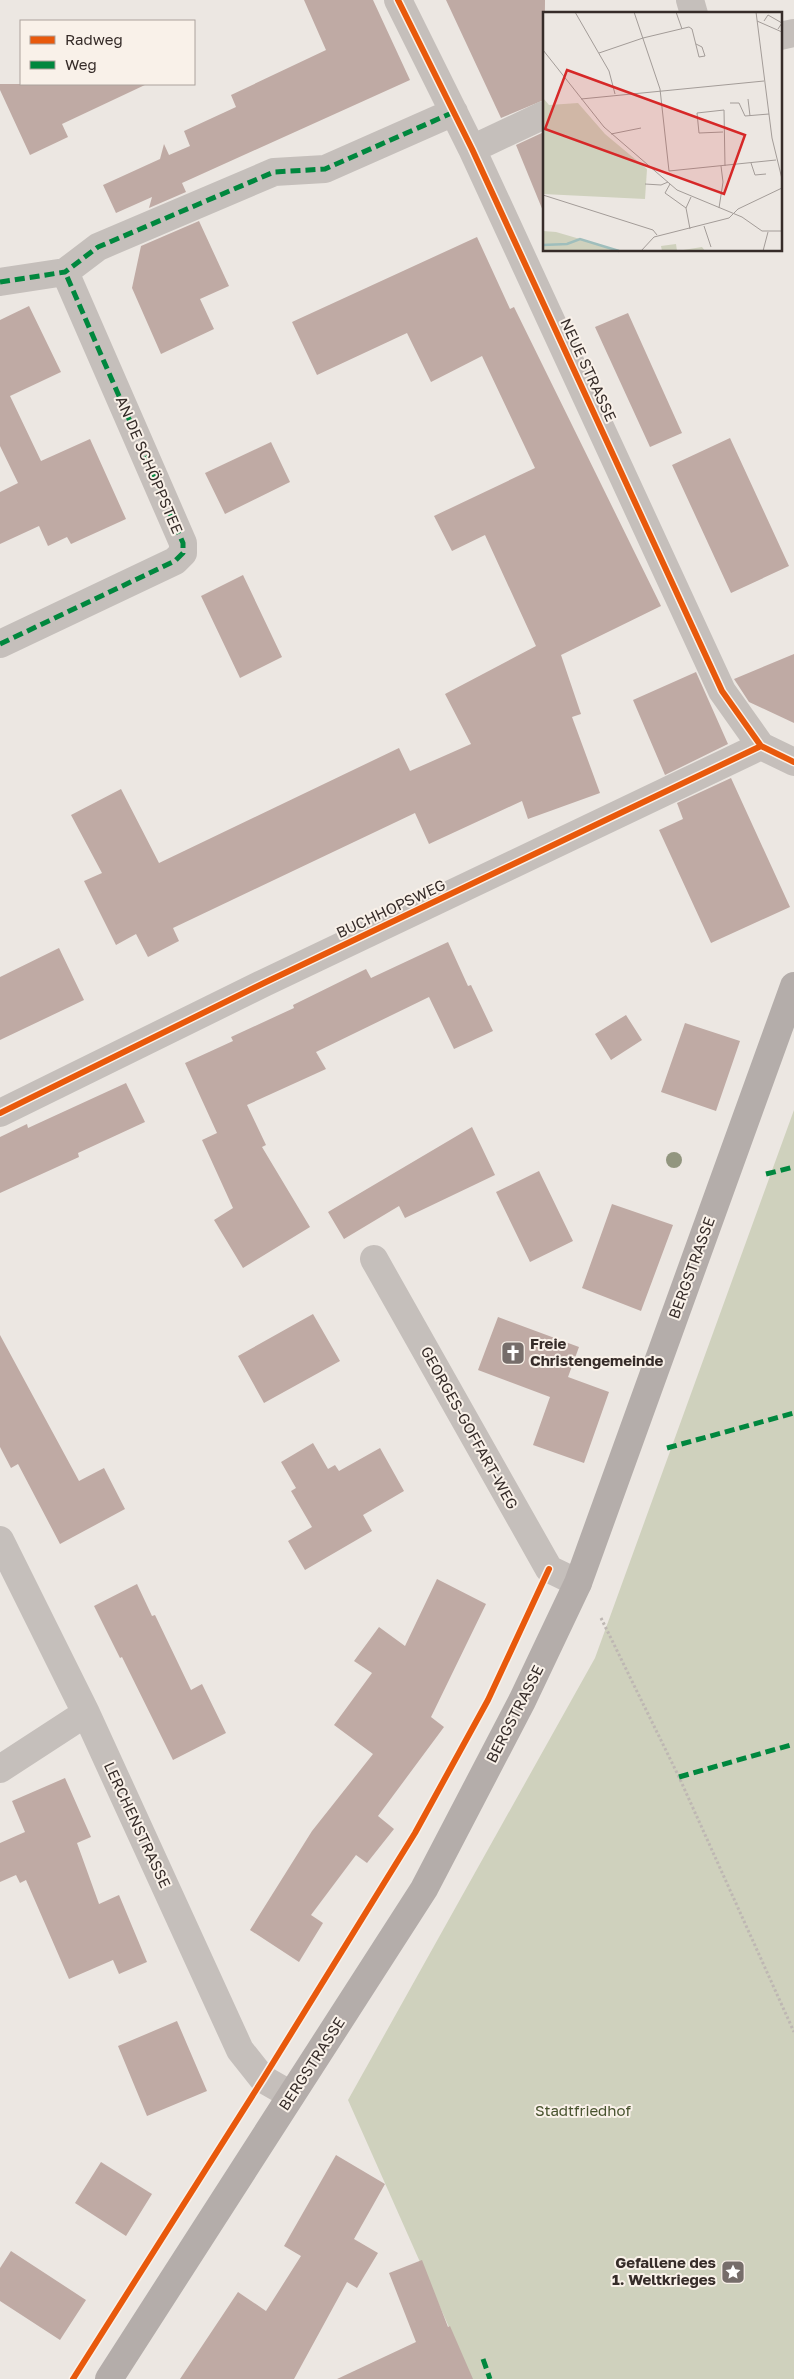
<svg xmlns="http://www.w3.org/2000/svg" width="794" height="2379" font-family="'Golos Text',sans-serif">
<style>
.green{fill:#cfd1bd}
.building{fill:#bfaaa4}
.lines{fill:none;stroke-linecap:round;stroke-linejoin:round}
.path{stroke:#beb7b3;stroke-width:3;stroke-dasharray:2.5 2.5;stroke-linecap:butt}
.minor{stroke:#c5bfbb;stroke-width:28}
.major{stroke:#b4adaa;stroke-width:28}
.quiet{stroke:#00873e;stroke-width:5;stroke-dasharray:10 5;stroke-linecap:butt}
.cycleway-casing{stroke:#f9f1e9;stroke-width:9}
.cycleway{stroke:#e8590c;stroke-width:6}
.tree{fill:#92967f}
.labels{text-anchor:middle;stroke-width:4;stroke-linejoin:round;paint-order:stroke}
.street-label{font-size:15px;fill:#362c29;stroke:#f9f1e9}
.poi-label{font-size:15px;font-weight:bold;fill:#362c29;stroke:#f9f1e9;text-anchor:start}
.park-label{font-size:15px;fill:#48532e;stroke:#f9f1e9}
.inset-river{fill:none;stroke:#9fbebc;stroke-width:2.5}
.inset-road{fill:none;stroke:#a39c98;stroke-width:1}
.view{fill:#d62828;fill-opacity:0.15;stroke:#d62828;stroke-width:2.5}
.inset-edge{fill:none;stroke:#362c29;stroke-width:2.5}
</style>
<rect width="100%" height="100%" fill="#ece7e2"/>
<!-- green -->
<path class="green" d="M 794,1110 L 794,2379 L 472,2379 L 348,2100 L 595,1658 Z"/>
<!-- building -->
<path class="building" d="M 304,0 L 373,0 L 410,80 L 182,183 L 186,192 L 149,208 L 152,197 L 116,213 L 103,185 L 160,159 L 164,144 L 169,155 L 190,146 L 184,131 L 236,107 L 231,95 L 326,50 Z
M 446,0 L 545,0 L 544,100 L 501,118 Z
M 0,84 L 147,84 L 62,124 L 68,137 L 30,155 L 0,90 Z
M 544,132 L 544,210 L 543,211 L 516,145 Z
M 199,221 L 229,286 L 200,299 L 214,329 L 161,354 L 132,288 L 141,246 Z
M 477,237 L 510,309 L 514,307 L 661,606 L 561,655 L 581,714 L 572,717 L 600,793 L 528,819 L 522,801 L 429,844 L 415,813 L 173,928 L 179,941 L 148,957 L 136,934 L 116,945 L 84,881 L 102,873 L 71,815 L 121,789 L 159,863 L 399,748 L 410,771 L 471,744 L 445,694 L 536,646 L 485,535 L 452,551 L 434,516 L 535,468 L 482,356 L 431,382 L 407,333 L 317,375 L 292,322 Z
M 29,306 L 61,372 L 10,396 L 41,461 L 90,439 L 126,519 L 71,544 L 67,537 L 48,546 L 39,526 L 0,544 L 0,492 L 18,483 L 0,446 L 0,320 Z
M 628,313 L 682,433 L 650,447 L 595,327 Z
M 730,438 L 789,566 L 731,593 L 672,465 Z
M 271,442 L 290,482 L 225,514 L 205,473 Z
M 243,575 L 282,657 L 240,678 L 201,596 Z
M 794,654 L 794,723 L 749,702 L 734,679 Z
M 696,672 L 728,744 L 665,775 L 633,700 Z
M 731,778 L 790,907 L 711,943 L 659,830 L 683,819 L 677,803 Z
M 448,942 L 468,986 L 471,985 L 493,1031 L 454,1049 L 429,997 L 316,1052 L 326,1069 L 247,1105 L 266,1145 L 262,1147 L 310,1227 L 243,1268 L 214,1220 L 233,1208 L 202,1140 L 217,1133 L 185,1063 L 233,1041 L 231,1037 L 294,1008 L 293,1005 L 366,969 L 371,978 Z
M 59,948 L 84,1000 L 0,1040 L 0,977 Z
M 626,1015 L 642,1040 L 611,1060 L 595,1034 Z
M 685,1023 L 740,1041 L 716,1111 L 661,1092 Z
M 126,1083 L 145,1122 L 78,1153 L 79,1157 L 0,1193 L 0,1137 L 27,1124 L 28,1128 Z
M 472,1127 L 495,1175 L 405,1218 L 399,1206 L 344,1239 L 328,1212 Z
M 539,1171 L 573,1241 L 530,1262 L 496,1192 Z
M 612,1204 L 673,1225 L 641,1311 L 582,1288 Z
M 313,1314 L 340,1361 L 264,1403 L 238,1356 Z
M 498,1317 L 579,1347 L 568,1377 L 609,1392 L 584,1463 L 533,1445 L 550,1397 L 478,1370 Z
M 0,1335 L 79,1481 L 104,1468 L 125,1509 L 60,1544 L 18,1464 L 11,1468 L 0,1447 Z
M 313,1443 L 328,1469 L 335,1465 L 339,1471 L 380,1448 L 404,1491 L 363,1515 L 372,1531 L 305,1570 L 288,1541 L 312,1527 L 291,1491 L 296,1488 L 281,1462 Z
M 437,1579 L 486,1604 L 431,1717 L 444,1727 L 378,1816 L 394,1829 L 367,1863 L 356,1855 L 311,1915 L 323,1923 L 299,1962 L 250,1930 L 312,1831 L 373,1754 L 334,1725 L 372,1673 L 354,1661 L 379,1627 L 405,1646 Z
M 137,1584 L 152,1616 L 155,1615 L 191,1690 L 202,1684 L 226,1733 L 173,1760 L 122,1657 L 120,1658 L 94,1606 Z
M 65,1778 L 91,1837 L 77,1843 L 99,1904 L 119,1895 L 147,1962 L 119,1974 L 113,1960 L 69,1979 L 26,1880 L 20,1883 L 16,1875 L 0,1882 L 0,1843 L 25,1832 L 12,1801 Z
M 177,2021 L 207,2091 L 147,2116 L 118,2046 Z
M 336,2155 L 385,2184 L 354,2239 L 378,2253 L 357,2288 L 347,2282 L 294,2379 L 180,2379 L 238,2292 L 266,2311 L 301,2256 L 284,2246 Z
M 101,2162 L 152,2194 L 126,2236 L 75,2203 Z
M 11,2251 L 86,2300 L 60,2340 L 0,2301 L 0,2268 Z
M 422,2260 L 448,2327 L 450,2326 L 473,2379 L 337,2379 L 416,2342 L 389,2273 Z"/>
<g class="lines">
<!-- path -->
<path class="path" d="M 601,1618 L 679,1777 L 794,2032"/>
<!-- minor -->
<path class="minor" d="M 398,0 L 472,149 L 722,691 L 761,746 L 794,762
M 690,0 L 694,14
M 780,36 L 794,33
M 472,149 L 544,115
M 0,282 L 65,272 L 98,247 L 274,172 L 325,169 L 454,112
M 0,644 L 175,561 L 183,553 L 183,543 L 65,272
M 0,1113 L 264,983 L 761,746
M 374,1259 L 549,1569 L 578,1583
M 0,1540 L 86,1713 L 240,2050 L 263,2079 L 291,2095
M 0,1769 L 86,1713"/>
<!-- major -->
<path class="major" d="M 109,2379 L 424,1889 L 522,1701 L 578,1583 L 794,986"/>
<!-- quiet -->
<path class="quiet" d="M 0,282 L 65,272 L 98,247 L 274,172 L 325,169 L 454,112
M 0,644 L 175,561 L 183,553 L 183,543 L 65,272
M 766,1174 L 794,1167
M 667,1448 L 794,1413
M 679,1777 L 794,1744
M 483,2359 L 490,2379"/>
<!-- cycleway casing -->
<g class="cycleway-casing">
<path id="cycleway" d="M 398,0 L 472,149 L 722,691 L 761,746 L 794,762
M 0,1113 L 264,983 L 761,746
M 73,2379 L 263,2079 L 415,1833 L 488,1700 L 549,1569"/>
</g>
<!-- cycleway -->
<use href="#cycleway" class="cycleway"/>
</g>
<!-- trees -->
<circle class="tree" cx="674" cy="1160" r="8"/>
<!-- icons -->
<defs>
<g id="church-square" transform="scale(1.25)"><rect x="-9" y="-9" width="18" height="18" rx="4" fill="#766d6a" stroke="#f9f1e9"/><path d="M-1.2-6h2.4v3.5h3.3v2.4h-3.3V6h-2.4V-.1h-3.3v-2.4h3.3Z" fill="#fff"/></g>
<g id="sight-square" transform="scale(1.25)"><rect x="-9" y="-9" width="18" height="18" rx="4" fill="#766d6a" stroke="#f9f1e9"/><path d="M0-6L1.8-2.2L6-1.7L2.9 1.2L3.7 5.4L0 3.3L-3.7 5.4L-2.9 1.2L-6-1.7L-1.8-2.2Z" fill="#fff"/></g>
</defs>
<g fill-rule="evenodd">
<use href="#church-square" x="513" y="1353"/>
<use href="#sight-square" x="733" y="2272"/>
</g>
<g class="labels">
<!-- street labels -->
<g class="street-label">
<text transform="translate(588 370) rotate(65)" y="5">NEUE STRASSE</text>
<text transform="translate(149 465) rotate(67)" y="5">AN DE SCHÖPPSTEE</text>
<text transform="translate(391 909) rotate(-25)" y="5">BUCHHOPSWEG</text>
<text transform="translate(692 1268) rotate(-70)" y="5">BERGSTRASSE</text>
<text transform="translate(469 1428) rotate(61)" y="5">GEORGES-GOFFART-WEG</text>
<text transform="translate(515 1714) rotate(-63)" y="5">BERGSTRASSE</text>
<text transform="translate(137 1825) rotate(65)" y="5">LERCHENSTRASSE</text>
<text transform="translate(312 2064) rotate(-57)" y="5">BERGSTRASSE</text>
</g>
<!-- poi labels -->
<g class="poi-label">
<text x="530" y="1349">Freie<tspan x="530" dy="17">Christengemeinde</tspan></text>
<text x="716" y="2268" text-anchor="end">Gefallene des<tspan x="716" dy="17">1. Weltkrieges</tspan></text>
</g>
<!-- park labels -->
<g class="park-label">
<text x="583" y="2116">Stadtfriedhof</text>
</g>
</g>
<!-- overview -->
<g transform="translate(543 12)">
<rect width="239" height="239" fill="#ece7e2"/>
<path d="M 0,86 L 6,93 L 35,91 L 62,122 L 104,157 L 102,187 L 0,182 ZM 0,219 L 13,220 L 78,239 L 0,239 ZM 133,232 L 134,239 L 159,235 L 162,239 L 119,239 L 118,234 Z" fill="#cfd1bd"/>
<path class="inset-river" d="M 0,233 L 24,232 L 37,227 L 76,239"/>
<path class="inset-road" d="M 32,0 L 66,59 L 72,82M 91,0 L 117,77 L 126,159M 133,0 L 139,17M 213,0 L 229,126 L 239,167M 214,9 L 239,20M 221,9 L 225,3 L 239,11 L 235,17M 0,38 L 61,115 L 134,178 L 199,205 L 219,219 L 239,219M 56,41 L 100,26 L 146,15 L 149,17 L 156,45 L 162,44 L 159,35 L 153,32M 38,87 L 221,69M 205,87 L 207,104M 187,91 L 196,91 L 202,104 L 226,102M 180,120 L 156,121 L 154,101 L 181,98 L 182,154M 68,122 L 98,116M 208,151 L 212,163 L 223,162M 126,159 L 233,148M 102,172 L 118,173 L 125,170M 127,172 L 122,181 L 143,196M 0,183 L 110,218 L 114,223M 176,196 L 180,170 L 178,154M 161,214 L 168,235M 147,217 L 143,196 L 148,185M 98,239 L 111,225 L 186,206 L 195,197 L 239,176M 220,239 L 225,220"/>
<path class="view" d="M 24,58 L 202,123 L 181,182 L 2,117 Z"/>
<rect width="239" height="239" class="inset-edge"/>
</g>
<!-- legend -->
<rect x="20" y="20" width="175" height="65" fill="#f9f1e9" stroke="#aba29c"/>
<rect x="30" y="36" width="25" height="8" fill="#e8590c" stroke="#aba29c"/>
<text x="65" y="45" font-size="15" fill="#362c29">Radweg</text>
<rect x="30" y="61" width="25" height="8" fill="#00873e" stroke="#aba29c"/>
<text x="65" y="70" font-size="15" fill="#362c29">Weg</text>
</svg>
